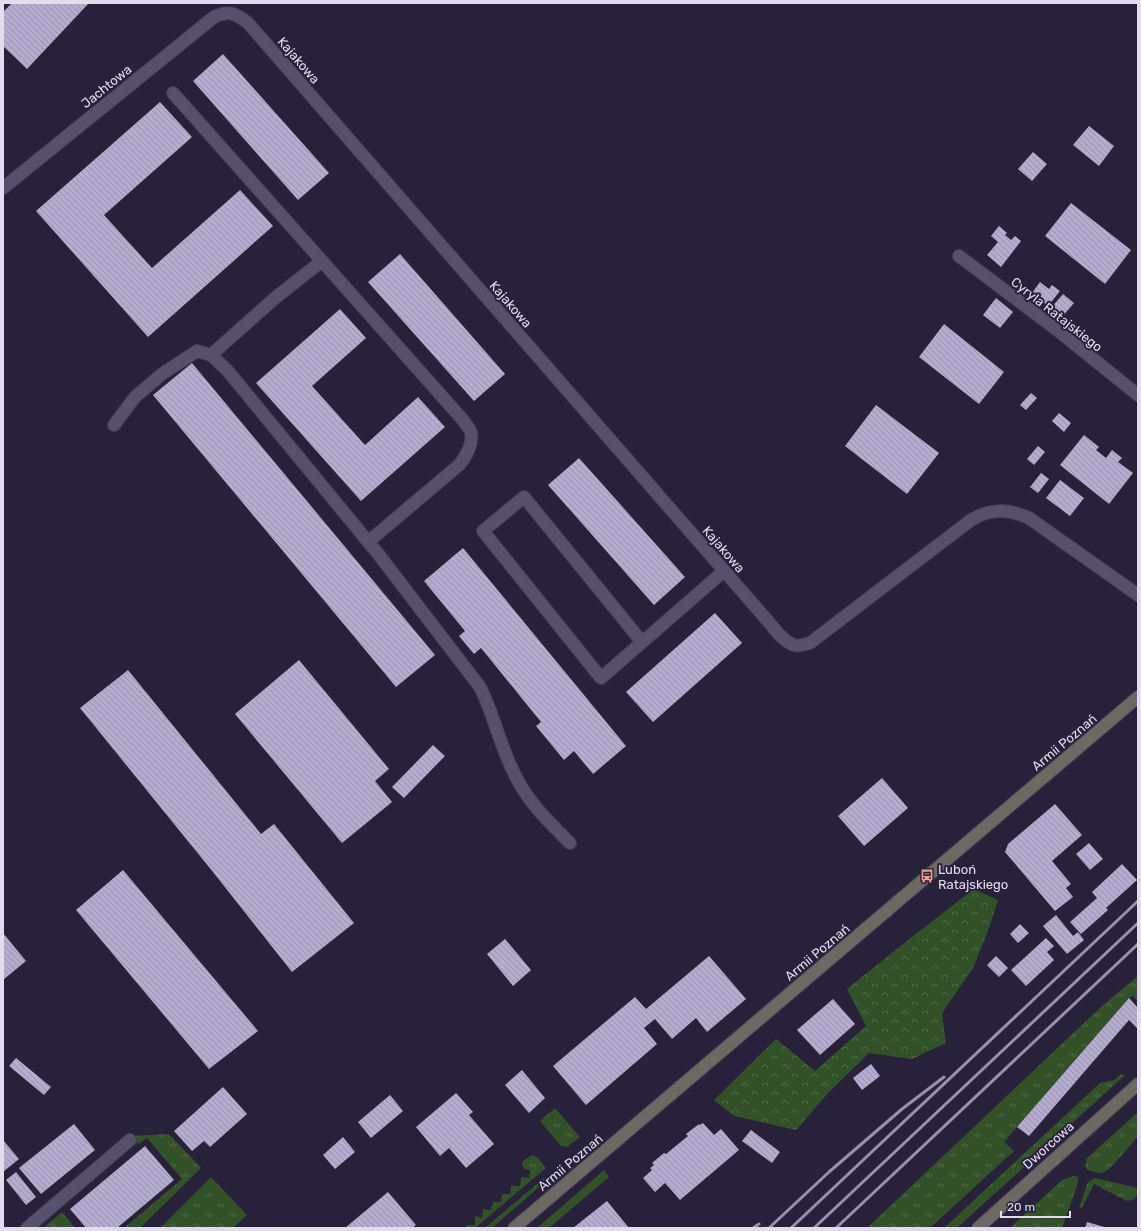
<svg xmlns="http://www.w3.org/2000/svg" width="1141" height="1231" font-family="Rubik,sans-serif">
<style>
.grass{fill:url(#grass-tufts)}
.forest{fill:url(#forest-crowns)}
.building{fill:url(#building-back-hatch)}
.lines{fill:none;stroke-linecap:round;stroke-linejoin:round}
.street-casing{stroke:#433d52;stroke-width:14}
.secondary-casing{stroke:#433d52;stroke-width:14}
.street{stroke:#57506d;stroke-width:12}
.secondary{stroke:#6c6864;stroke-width:12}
.rail{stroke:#9792a6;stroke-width:3}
.labels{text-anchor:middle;stroke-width:4;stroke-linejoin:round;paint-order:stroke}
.street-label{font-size:13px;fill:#e1ddee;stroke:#28213a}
.poi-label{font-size:13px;fill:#e1ddee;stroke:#28213a;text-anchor:start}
</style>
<defs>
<pattern id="grass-tufts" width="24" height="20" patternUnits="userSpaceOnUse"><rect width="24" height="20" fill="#325128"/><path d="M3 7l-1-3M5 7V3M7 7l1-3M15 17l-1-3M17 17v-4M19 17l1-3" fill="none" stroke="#4f6a48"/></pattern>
<pattern id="forest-crowns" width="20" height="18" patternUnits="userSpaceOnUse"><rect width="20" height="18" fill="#325128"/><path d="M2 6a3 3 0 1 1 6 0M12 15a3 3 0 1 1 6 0" fill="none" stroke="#4f6a48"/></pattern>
<pattern id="building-back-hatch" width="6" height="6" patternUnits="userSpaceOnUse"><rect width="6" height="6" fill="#b4accd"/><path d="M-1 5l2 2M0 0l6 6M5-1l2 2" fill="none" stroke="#9892ac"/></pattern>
</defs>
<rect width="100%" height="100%" fill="#28213a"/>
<!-- grass -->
<path class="grass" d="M 1138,976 L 1138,1002 L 1133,996 L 1129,998 L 1017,1127 L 1004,1142 L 1014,1151 L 930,1228 L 867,1228 L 1104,1004 Z
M 1122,1074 L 1124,1076 L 957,1228 L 944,1228 L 1100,1083 L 1114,1080 Z
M 555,1108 L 580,1137 L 567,1147 L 561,1146 L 540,1121 Z
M 1138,1112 L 1138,1136 C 1132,1143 1111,1170 1104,1172 C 1101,1174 1098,1173 1095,1172 C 1090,1171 1087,1171 1085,1166 L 1087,1158 Z
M 169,1134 L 201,1168 L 140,1228 L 124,1228 L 182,1179 L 147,1138 L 138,1144 L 131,1136 Z
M 532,1155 L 538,1158 L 546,1168 L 475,1228 L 466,1228 L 466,1225 L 475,1225 L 475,1216 L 482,1218 L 483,1209 L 491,1210 L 493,1202 L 501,1202 L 502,1194 L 510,1194 L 511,1186 L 520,1186 L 521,1177 L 529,1178 L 530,1170 L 524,1169 L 522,1164 L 524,1160 Z
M 604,1170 L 609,1177 L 549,1228 L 537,1228 Z
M 1073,1176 L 1078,1177 L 1078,1183 L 1062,1228 L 1010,1228 L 1062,1180 Z
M 211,1177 L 247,1215 L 233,1228 L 160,1228 Z
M 544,1178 L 546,1181 L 492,1228 L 485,1228 Z
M 1095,1178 L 1138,1188 L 1138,1195 L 1133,1200 L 1127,1201 L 1094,1184 L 1082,1208 L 1079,1208 L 1087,1184 L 1089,1181 Z
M 62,1212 L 75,1228 L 43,1228 Z"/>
<!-- forest -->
<path class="forest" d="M 974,889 L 998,900 L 989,928 L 973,968 L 942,1013 L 946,1043 L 912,1059 L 869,1053 L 829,1092 L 796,1130 L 734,1116 L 714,1100 L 776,1039 L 815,1071 L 866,1026 L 847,989 L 908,940 Z"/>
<!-- building -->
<path class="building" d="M 12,3 L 89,3 L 27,69 L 3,46 L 3,12 Z
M 223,54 L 329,173 L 298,200 L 193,81 Z
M 160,102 L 192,137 L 104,215 L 152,268 L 240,190 L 273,226 L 148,337 L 36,211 Z
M 1089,126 L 1114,146 L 1099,166 L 1073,145 Z
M 1033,152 L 1047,164 L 1032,181 L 1018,169 Z
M 1071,203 L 1131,250 L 1105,284 L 1045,236 Z
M 999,226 L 1007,233 L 1005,235 L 1011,240 L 1015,236 L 1021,241 L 1001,267 L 987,255 L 998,242 L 991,236 Z
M 400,254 L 505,374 L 474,401 L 368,282 Z
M 1040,282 L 1049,289 L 1052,285 L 1060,291 L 1048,306 L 1032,293 Z
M 1063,294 L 1074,303 L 1062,317 L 1051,308 Z
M 996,298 L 1013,312 L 1000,328 L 983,315 Z
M 340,309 L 366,338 L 312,386 L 365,445 L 418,397 L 445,427 L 361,501 L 256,383 Z
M 944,324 L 1004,372 L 979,404 L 919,357 Z
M 192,363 L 435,655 L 396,687 L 153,395 Z
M 1031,393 L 1037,398 L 1026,410 L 1020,405 Z
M 876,405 L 939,453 L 907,494 L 845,446 Z
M 1059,413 L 1071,423 L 1064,432 L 1052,421 Z
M 1084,435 L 1099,447 L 1096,450 L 1106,458 L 1112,450 L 1122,458 L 1118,462 L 1133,473 L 1109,504 L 1060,465 Z
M 1038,446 L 1045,452 L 1034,465 L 1027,459 Z
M 579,458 L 685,577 L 654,605 L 548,485 Z
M 1041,473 L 1049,479 L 1038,493 L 1030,487 Z
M 1060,480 L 1084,498 L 1070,516 L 1046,498 Z
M 463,548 L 626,746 L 593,774 L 574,751 L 564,760 L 536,726 L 541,722 L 481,648 L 474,654 L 459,636 L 465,631 L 424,581 Z
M 715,613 L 742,643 L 653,722 L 626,692 Z
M 299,660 L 389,769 L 375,781 L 392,802 L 342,843 L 235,714 Z
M 128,670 L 261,834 L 274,824 L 354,923 L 292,972 L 213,872 L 80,708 Z
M 433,745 L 445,756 L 404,798 L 392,787 Z
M 882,778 L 908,808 L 864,846 L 838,816 Z
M 1055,804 L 1082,835 L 1052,861 L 1071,884 L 1066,888 L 1073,897 L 1055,911 L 1005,852 L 1008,844 Z
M 1089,843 L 1103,859 L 1090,870 L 1076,854 Z
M 1122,864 L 1137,880 L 1106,908 L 1108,910 L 1081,934 L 1070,922 L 1097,898 L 1092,892 Z
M 123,870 L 258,1031 L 209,1069 L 76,910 Z
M 1056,915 L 1073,936 L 1078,932 L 1084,940 L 1067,954 L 1043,926 Z
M 1020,924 L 1029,933 L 1018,943 L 1010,934 Z
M 3,933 L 26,961 L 3,980 Z
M 1046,938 L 1054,946 L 1047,952 L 1054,960 L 1026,986 L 1011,970 Z
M 505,939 L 531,970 L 513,986 L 487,954 Z
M 709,956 L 746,999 L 707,1032 L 696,1018 L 672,1039 L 655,1019 L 644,1028 L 657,1044 L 586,1105 L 553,1066 L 635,997 L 646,1009 Z
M 996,956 L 1008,968 L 999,977 L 987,965 Z
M 1129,998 L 1138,1008 L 1138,1029 L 1129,1020 L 1029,1136 L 1017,1127 Z
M 833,999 L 855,1024 L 820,1055 L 797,1030 Z
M 16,1058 L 51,1087 L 44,1095 L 9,1066 Z
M 871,1064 L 880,1076 L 862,1090 L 853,1078 Z
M 522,1070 L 545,1098 L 529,1113 L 505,1085 Z
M 223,1087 L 247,1114 L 210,1147 L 204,1141 L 192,1151 L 174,1131 Z
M 456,1093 L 473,1112 L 469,1115 L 494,1144 L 466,1168 L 449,1148 L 440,1156 L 416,1127 Z
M 390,1095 L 403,1111 L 371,1138 L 358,1122 Z
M 703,1123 L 714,1135 L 721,1129 L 739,1150 L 680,1200 L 665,1183 L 655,1192 L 643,1178 L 652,1170 L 650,1168 L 654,1165 L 652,1163 L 664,1153 L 666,1154 L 688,1136 L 686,1134 L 699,1124 L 700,1125 Z
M 74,1124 L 95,1150 L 41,1194 L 19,1168 Z
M 751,1130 L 780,1152 L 772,1163 L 742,1141 Z
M 343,1137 L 355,1152 L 335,1169 L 323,1155 Z
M 3,1140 L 19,1159 L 3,1172 Z
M 145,1146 L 174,1180 L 117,1228 L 86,1228 L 70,1209 Z
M 16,1172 L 36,1197 L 26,1205 L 6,1180 Z
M 388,1192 L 416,1225 L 412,1228 L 345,1228 Z
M 607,1201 L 629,1228 L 573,1228 Z
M 1087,1222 L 1108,1228 L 1085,1228 Z"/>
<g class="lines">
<!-- street casing -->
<g class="street-casing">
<path id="street" d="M 173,93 L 463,420 C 465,423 468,427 470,430 C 475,441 466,457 459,465 L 368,542
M 3,188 L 214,17 C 229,10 235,13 248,23 L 767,620 C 774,628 783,642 794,645 C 799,647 805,644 810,643 L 971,520 C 991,508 1009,509 1029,518 L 1138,595
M 959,256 L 1061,333 L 1138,395
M 211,355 L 275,298 L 322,261
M 114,425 L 135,397 L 162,374 L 197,351 L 211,355 L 227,370 L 379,555 L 480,687 C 495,717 501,750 517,779 C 530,804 550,823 570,843
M 642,642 L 524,497 L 483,531 L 601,678 L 724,571
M 27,1228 L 130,1140"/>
</g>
<!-- secondary casing -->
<g class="secondary-casing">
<path id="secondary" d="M 514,1228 L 1138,697
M 978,1228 L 1138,1084"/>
</g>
<!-- street -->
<use href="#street" class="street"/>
<!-- secondary -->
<use href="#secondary" class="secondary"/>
<!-- rail -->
<path class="rail" d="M 753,1228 L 759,1224
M 769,1228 L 829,1172 L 902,1109 L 944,1077
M 791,1228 L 1138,901
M 814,1228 L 1138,923
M 836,1228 L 1138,944"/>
</g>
<!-- icons -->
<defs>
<g id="bus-bare" transform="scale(1.08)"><path d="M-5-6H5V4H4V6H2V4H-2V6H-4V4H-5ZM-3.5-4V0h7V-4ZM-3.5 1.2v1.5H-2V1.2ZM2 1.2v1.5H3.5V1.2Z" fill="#f39f85" stroke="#28213a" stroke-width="2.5" paint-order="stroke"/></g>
</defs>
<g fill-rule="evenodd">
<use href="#bus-bare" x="927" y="876"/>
</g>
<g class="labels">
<!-- street labels -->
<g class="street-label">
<text transform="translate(299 60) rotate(49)" y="5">Kajakowa</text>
<text transform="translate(106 86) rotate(-39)" y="5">Jachtowa</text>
<text transform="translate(511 304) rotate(49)" y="5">Kajakowa</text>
<text transform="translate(1057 314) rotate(38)" y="5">Cyryla Ratajskiego</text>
<text transform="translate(724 549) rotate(49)" y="5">Kajakowa</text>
<text transform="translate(1064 742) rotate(-40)" y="5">Armii Poznań</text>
<text transform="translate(817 952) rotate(-40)" y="5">Armii Poznań</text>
<text transform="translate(1048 1145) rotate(-42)" y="5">Dworcowa</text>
<text transform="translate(570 1162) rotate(-40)" y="5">Armii Poznań</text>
</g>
<!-- poi labels -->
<g class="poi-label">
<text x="938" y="874">Luboń<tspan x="938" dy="15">Ratajskiego</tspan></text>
</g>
</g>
<!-- border -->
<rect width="1141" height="1231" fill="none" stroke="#e1ddee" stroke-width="8"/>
<!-- scale -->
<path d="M1001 1211v6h69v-6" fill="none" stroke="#e1ddee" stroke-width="2"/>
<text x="1007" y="1211" font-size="12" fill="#e1ddee" stroke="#28213a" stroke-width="3" paint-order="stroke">20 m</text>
</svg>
